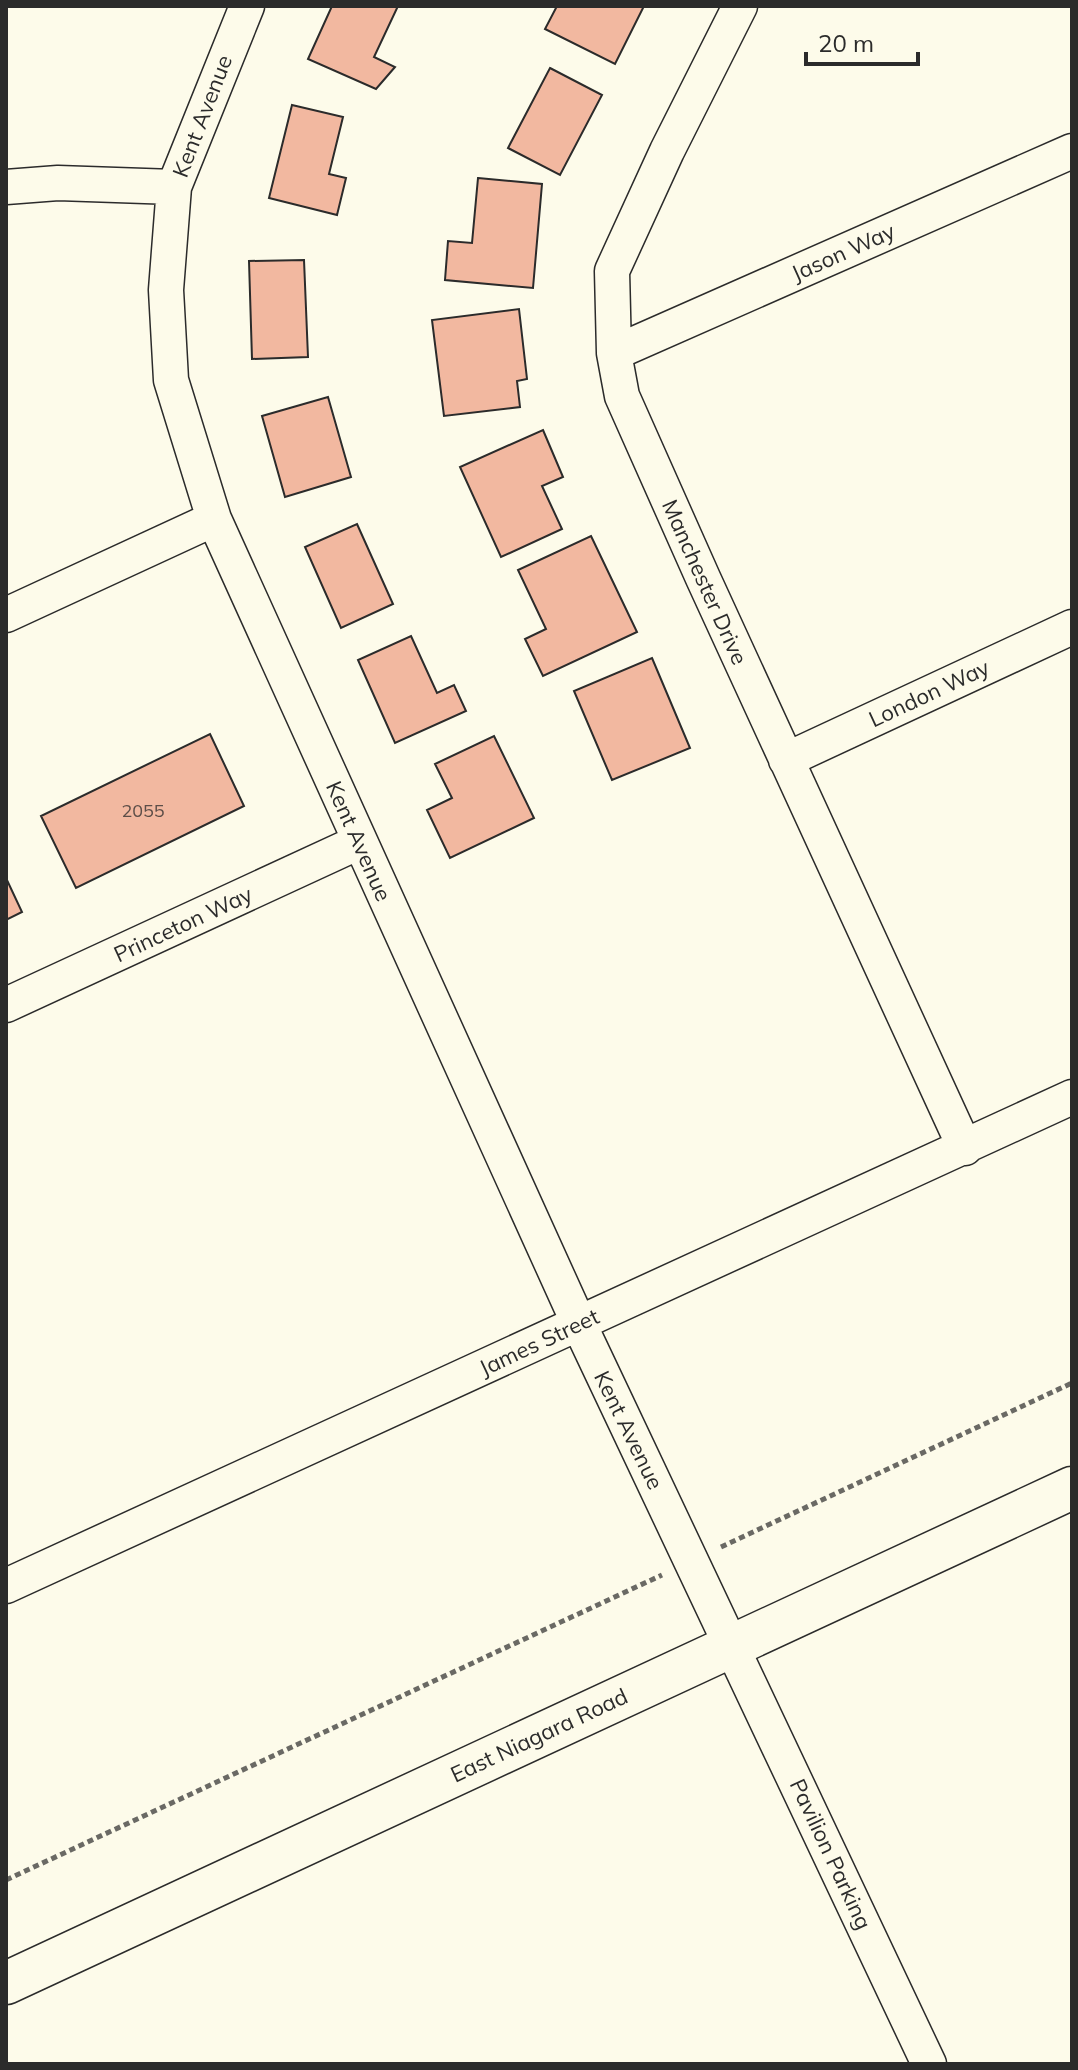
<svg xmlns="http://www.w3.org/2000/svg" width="1078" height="2070" font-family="Mulish,sans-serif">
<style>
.building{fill:#f2b8a0;stroke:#2b2b2b;stroke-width:2}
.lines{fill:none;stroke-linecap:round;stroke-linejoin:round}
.minor-casing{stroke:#2b2b2b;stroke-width:37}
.tertiary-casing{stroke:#2b2b2b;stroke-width:45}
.path{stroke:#6a6964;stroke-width:5;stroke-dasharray:6 4;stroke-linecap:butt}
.minor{stroke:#fdfbea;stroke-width:34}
.tertiary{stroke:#fdfbea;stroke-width:42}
.labels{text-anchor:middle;stroke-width:6;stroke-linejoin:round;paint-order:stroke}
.number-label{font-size:18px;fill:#5d4e48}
.street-label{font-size:22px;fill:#2b2b2b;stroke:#fdfbea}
</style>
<rect width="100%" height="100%" fill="#fdfbea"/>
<!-- building -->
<path class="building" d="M 332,6 L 398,6 L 374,57 L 395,67 L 376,89 L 308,59 Z
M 557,6 L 644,6 L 615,64 L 545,29 Z
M 550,68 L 602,95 L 560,175 L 508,148 Z
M 292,105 L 343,117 L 329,174 L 346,178 L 337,215 L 269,198 Z
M 478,178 L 542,184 L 533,288 L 445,280 L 448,241 L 472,243 Z
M 304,260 L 308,357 L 252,359 L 249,261 Z
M 519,309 L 527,379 L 517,381 L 520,407 L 444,416 L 432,320 Z
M 328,397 L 351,477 L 285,497 L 262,416 Z
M 543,430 L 563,477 L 542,486 L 562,529 L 501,557 L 460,467 Z
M 357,524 L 393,604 L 341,628 L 305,547 Z
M 591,536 L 637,632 L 543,676 L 525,639 L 546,629 L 518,570 Z
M 411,636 L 437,693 L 454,685 L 466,711 L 395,743 L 358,660 Z
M 652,658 L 690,748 L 612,780 L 574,691 Z
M 210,734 L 244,806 L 76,888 L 41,816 Z
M 494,736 L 534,818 L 450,858 L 427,810 L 452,798 L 435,764 Z
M 6,878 L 22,912 L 6,920 Z"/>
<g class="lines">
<!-- minor casing -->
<g class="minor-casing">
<path id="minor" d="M 247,6 L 174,187 L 166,290 L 171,380 L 214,519 L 579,1324 L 929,2064
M 740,6 L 667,151 L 612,271 L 614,353 L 622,396 L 703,578 L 965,1148
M 6,187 L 58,183 L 174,187
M 614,353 L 1072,151
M 6,615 L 214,519
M 786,760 L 1072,627
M 6,1005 L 359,842
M 6,1586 L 1072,1097"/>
</g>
<!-- tertiary casing -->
<g class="tertiary-casing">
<path id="tertiary" d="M 6,1983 L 1072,1488"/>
</g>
<!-- path -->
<path class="path" d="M 721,1547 L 1072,1383
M 6,1880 L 662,1575"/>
<!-- minor -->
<use href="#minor" class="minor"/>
<!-- tertiary -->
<use href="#tertiary" class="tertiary"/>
</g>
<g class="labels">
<!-- number labels -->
<g class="number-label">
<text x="143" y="817">2055</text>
</g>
<!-- street labels -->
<g class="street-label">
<text transform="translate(202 116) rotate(-69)" y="8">Kent Avenue</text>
<text transform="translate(843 252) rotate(-24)" y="8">Jason Way</text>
<text transform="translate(705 582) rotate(66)" y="8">Manchester Drive</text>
<text transform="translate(929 693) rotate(-25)" y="8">London Way</text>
<text transform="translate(359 841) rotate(66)" y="8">Kent Avenue</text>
<text transform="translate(183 924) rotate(-25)" y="8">Princeton Way</text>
<text transform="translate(539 1342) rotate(-25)" y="8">James Street</text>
<text transform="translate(629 1430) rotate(64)" y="8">Kent Avenue</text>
<text transform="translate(539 1735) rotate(-25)" y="8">East Niagara Road</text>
<text transform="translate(831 1854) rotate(65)" y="8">Pavilion Parking</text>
</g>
</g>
<!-- border -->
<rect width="1078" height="2070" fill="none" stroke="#2b2b2b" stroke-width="16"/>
<!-- scale -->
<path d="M806 52v12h112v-12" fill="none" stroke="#2b2b2b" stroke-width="4"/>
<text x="818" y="52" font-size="24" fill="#2b2b2b" stroke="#fdfbea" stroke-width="6" paint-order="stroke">20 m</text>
</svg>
